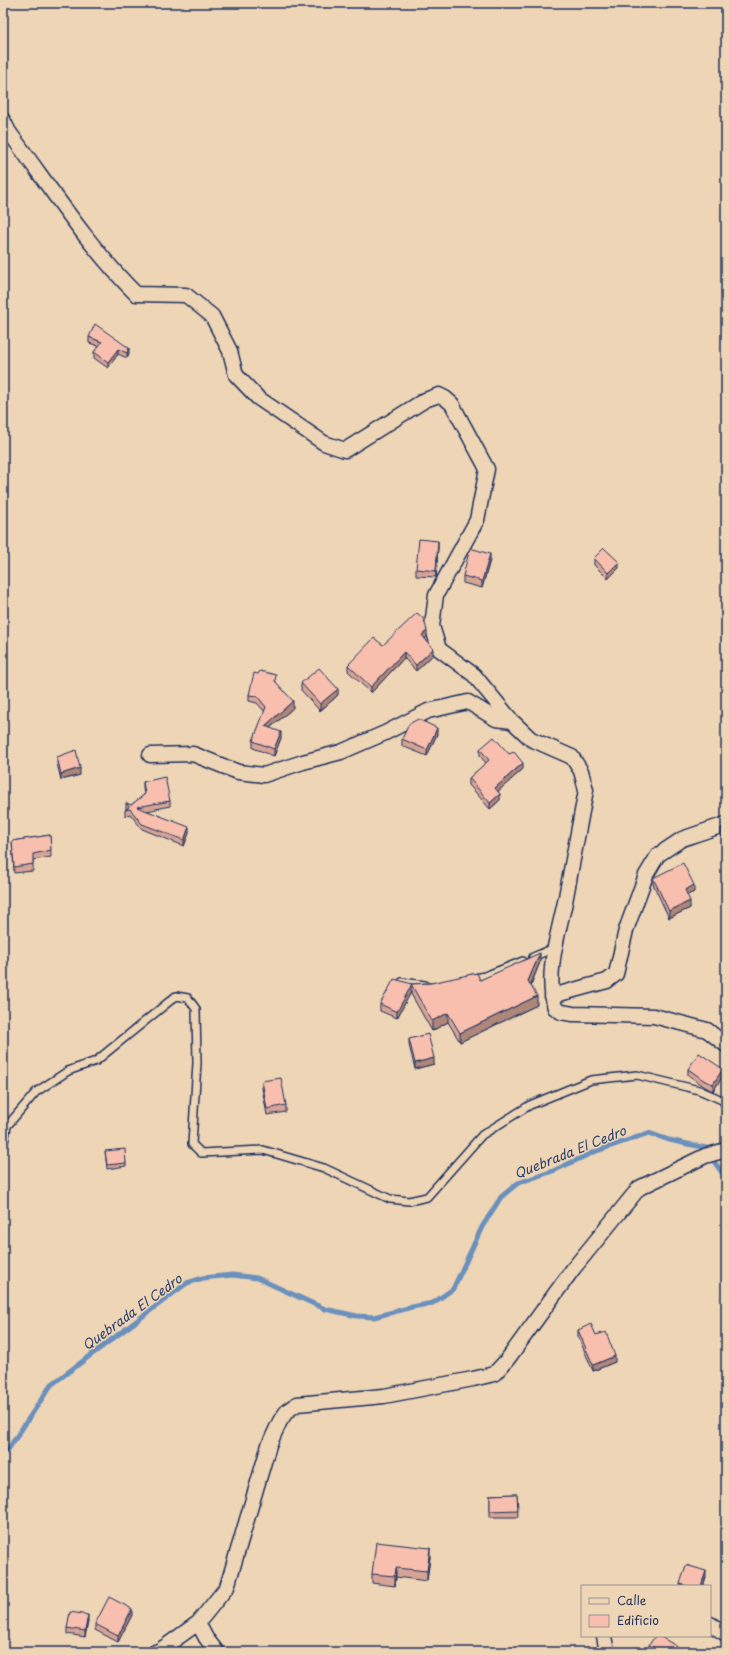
<svg xmlns="http://www.w3.org/2000/svg" width="729" height="1655" font-family="'Playpen Sans',sans-serif">
<style>
.lines{fill:none;stroke-linecap:round;stroke-linejoin:round}
.stream{stroke:#6a91bd;stroke-width:5}
.lane-casing{stroke:#1b2f5e;stroke-width:10}
.street-casing{stroke:#1b2f5e;stroke-width:17}
.lane{stroke:#eed5b6;stroke-width:7}
.street{stroke:#eed5b6;stroke-width:14}
.wall{fill:#d5a496;stroke:#1b2f5e}
.shaded-wall{fill:#ae867a;stroke:#1b2f5e}
.building{fill:#f8bfae;stroke:#1b2f5e}
.labels{text-anchor:middle;stroke-width:3;stroke-linejoin:round;paint-order:stroke}
.water-label{font-size:13px;font-style:italic;fill:#283f6e;stroke:#eed5b6}
</style>
<rect width="100%" height="100%" fill="#eed5b6"/>
<filter id="ink" filterUnits="userSpaceOnUse"><feTurbulence type="fractalNoise" baseFrequency=".025" numOctaves="2"/><feDisplacementMap in="SourceGraphic" scale="8" xChannelSelector="R" yChannelSelector="G"/><feConvolveMatrix kernelMatrix="1 2 1 2 8 2 1 2 1" color-interpolation-filters="sRGB"/></filter>
<g filter="url(#ink)">
<g class="lines">
<!-- stream -->
<path class="stream" d="M 715,1163 L 726,1178
M 3,1453 L 7,1451 L 51,1385 L 187,1283 L 203,1278 L 232,1275 L 257,1278 L 325,1309 L 357,1316 L 374,1317 L 412,1307 L 433,1303 L 453,1289 L 482,1227 L 501,1197 L 518,1183 L 553,1171 L 594,1152 L 649,1133 L 669,1140 L 711,1149"/>
<!-- lane casing -->
<g class="lane-casing">
<path id="lane" d="M 533,957 L 554,948
M 471,979 L 485,976 L 523,961
M 402,982 L 425,985
M 3,1147 L 7,1126 L 36,1092 L 68,1071 L 96,1061 L 176,996 L 188,998 L 196,1009 L 197,1063 L 192,1144 L 201,1153 L 263,1150 L 324,1168 L 390,1199 L 409,1201 L 427,1197 L 482,1135 L 530,1105 L 591,1080 L 637,1075 L 699,1090 L 722,1100 L 726,1105"/>
</g>
<!-- street casing -->
<g class="street-casing">
<path id="street" d="M 3,120 L 9,132 C 50,187 88,246 136,294 L 186,295 L 212,316 L 230,351 L 236,375 L 258,398 L 324,443 L 345,450 L 425,400 L 439,395 L 445,398 L 452,404 L 487,469 L 477,520 L 436,595 L 432,626 L 439,649 L 474,675 L 512,721 L 531,739 L 572,757 L 581,771 L 586,790 C 579,827 572,865 565,902 C 558,935 545,974 555,1008 L 561,1012 L 573,1014 L 654,1016 L 707,1030 L 726,1045
M 150,755 L 193,754 L 238,772 L 264,775 L 303,762 L 341,752 L 385,733 L 428,711 L 468,702 L 496,719 L 512,721
M 552,996 L 607,981 L 616,974 L 626,930 L 646,875 L 658,855 L 682,839 L 726,824
M 198,1623 L 227,1587 L 269,1445 L 280,1421 L 287,1411 L 297,1404 L 384,1396 L 473,1379 L 494,1374 L 507,1360 L 573,1269 L 639,1188 L 705,1156 L 726,1150
M 710,1624 L 726,1634
M 604,1636 L 607,1652
M 155,1652 L 159,1651 L 198,1623 L 206,1638 L 217,1652"/>
</g>
<!-- lane -->
<use href="#lane" class="lane"/>
<!-- street -->
<use href="#street" class="street"/>
</g>
<!-- wall -->
<path class="wall" d="M 89,337 L 129,353 L 127,358 L 118,354 L 108,368 L 94,358 L 94,352 L 99,346 L 89,343 Z
M 438,547 L 436,577 L 416,576 L 416,569 Z
M 594,558 L 619,568 L 608,579 L 594,565 Z
M 490,560 L 482,588 L 463,583 L 463,576 Z
M 427,637 L 425,639 L 433,655 L 416,671 L 404,658 L 371,693 L 348,671 L 348,665 L 383,645 Z
M 258,674 L 276,681 L 276,682 L 293,708 L 270,728 L 281,738 L 274,756 L 253,748 L 253,741 L 265,712 L 257,703 L 249,701 L 249,695 Z
M 301,683 L 338,695 L 320,711 L 301,690 Z
M 437,734 L 427,756 L 402,746 L 402,739 Z
M 480,749 L 509,754 L 523,769 L 498,791 L 500,800 L 490,809 L 469,785 L 469,778 L 486,763 L 480,756 Z
M 57,757 L 80,775 L 61,780 L 57,763 Z
M 143,782 L 170,801 L 170,806 L 147,811 L 189,833 L 184,846 L 142,829 L 130,814 L 125,816 L 125,810 L 126,809 L 126,803 L 131,805 L 144,795 L 143,788 Z
M 726,826 L 726,847 L 721,835 L 721,828 Z
M 50,835 L 51,857 L 33,860 L 33,871 L 14,873 L 12,841 Z
M 653,878 L 694,892 L 687,895 L 690,908 L 669,918 L 653,884 Z
M 540,962 L 531,985 L 537,1005 L 460,1042 L 448,1022 L 432,1031 L 411,994 L 411,992 L 397,1018 L 380,1011 L 380,1004 L 412,984 L 480,980 Z
M 409,1039 L 434,1064 L 415,1069 L 409,1045 Z
M 688,1069 L 723,1076 L 713,1091 L 705,1087 L 688,1075 Z
M 262,1081 L 286,1105 L 286,1112 L 267,1115 L 262,1088 Z
M 105,1151 L 126,1163 L 126,1166 L 107,1169 Z
M 578,1330 L 596,1335 L 615,1362 L 593,1371 L 578,1336 Z
M 517,1494 L 518,1517 L 490,1517 L 490,1495 Z
M 430,1557 L 427,1581 L 396,1577 L 395,1586 L 372,1583 L 372,1574 Z
M 706,1577 L 703,1586 L 680,1586 L 680,1584 Z
M 132,1615 L 118,1642 L 95,1630 L 95,1624 Z
M 88,1621 L 85,1637 L 67,1634 L 67,1628 Z
M 649,1645 L 685,1652 L 651,1652 L 649,1651 Z"/>
<!-- shaded-wall -->
<path class="shaded-wall" d="M 129,348 L 129,353 L 127,358 L 127,353 Z
M 118,349 L 118,354 L 108,368 L 108,362 Z
M 438,541 L 438,547 L 436,577 L 436,571 Z
M 490,554 L 490,560 L 482,588 L 482,581 Z
M 619,562 L 619,568 L 608,579 L 608,573 Z
M 427,631 L 427,637 L 422,642 L 422,635 Z
M 433,649 L 433,655 L 416,671 L 416,665 Z
M 404,652 L 404,658 L 371,693 L 371,687 Z
M 338,689 L 338,695 L 320,711 L 320,704 Z
M 293,701 L 293,708 L 265,732 L 265,726 Z
M 437,728 L 437,734 L 427,756 L 427,750 Z
M 281,732 L 281,738 L 274,756 L 274,749 Z
M 523,763 L 523,769 L 495,794 L 495,788 Z
M 80,768 L 80,775 L 61,780 L 61,774 Z
M 500,794 L 500,800 L 490,809 L 490,803 Z
M 189,827 L 189,833 L 184,846 L 184,840 Z
M 694,885 L 694,892 L 685,896 L 685,890 Z
M 690,901 L 690,908 L 669,918 L 669,911 Z
M 540,953 L 540,962 L 528,991 L 528,981 Z
M 411,985 L 411,992 L 397,1018 L 397,1012 Z
M 537,996 L 537,1005 L 460,1042 L 460,1033 Z
M 448,1013 L 448,1022 L 432,1031 L 432,1021 Z
M 434,1058 L 434,1064 L 415,1069 L 415,1063 Z
M 723,1069 L 723,1076 L 713,1091 L 713,1084 Z
M 615,1356 L 615,1362 L 593,1371 L 593,1365 Z
M 430,1548 L 430,1557 L 427,1581 L 427,1571 Z
M 396,1568 L 396,1577 L 395,1586 L 395,1576 Z
M 706,1571 L 706,1577 L 703,1586 L 701,1586 Z
M 132,1609 L 132,1615 L 118,1642 L 118,1636 Z
M 88,1615 L 88,1621 L 85,1637 L 85,1631 Z"/>
<!-- building -->
<path class="building" d="M 95,324 L 129,348 L 127,353 L 118,349 L 108,362 L 94,352 L 102,342 L 89,337 Z
M 419,539 L 438,541 L 436,571 L 416,569 Z
M 470,548 L 490,554 L 482,581 L 463,576 Z
M 604,548 L 619,562 L 608,573 L 594,558 Z
M 417,613 L 424,619 L 427,631 L 422,635 L 433,649 L 416,665 L 404,652 L 371,687 L 348,665 L 374,638 L 383,645 Z
M 319,668 L 338,689 L 320,704 L 301,683 Z
M 260,671 L 276,675 L 275,681 L 293,701 L 265,726 L 281,732 L 274,749 L 253,741 L 266,707 L 257,696 L 249,695 L 254,673 L 258,674 Z
M 418,719 L 437,728 L 427,750 L 402,739 L 409,724 Z
M 494,737 L 509,754 L 514,752 L 523,763 L 495,788 L 500,794 L 490,803 L 469,778 L 489,760 L 480,749 Z
M 76,750 L 80,768 L 61,774 L 57,757 Z
M 165,777 L 170,801 L 137,807 L 189,827 L 184,840 L 142,824 L 130,809 L 125,810 L 129,807 L 126,803 L 131,805 L 145,794 L 143,782 Z
M 726,826 L 726,840 L 721,828 Z
M 50,835 L 51,850 L 33,854 L 33,864 L 14,867 L 12,841 Z
M 683,863 L 694,885 L 685,890 L 690,901 L 669,911 L 653,878 Z
M 540,953 L 528,981 L 537,996 L 460,1033 L 448,1013 L 432,1021 L 411,984 L 431,983 L 477,973 L 480,980 Z
M 394,979 L 412,984 L 397,1012 L 380,1004 Z
M 428,1034 L 434,1058 L 415,1063 L 409,1039 Z
M 699,1053 L 723,1069 L 713,1084 L 705,1081 L 688,1069 Z
M 281,1078 L 286,1105 L 267,1109 L 262,1081 Z
M 125,1149 L 126,1163 L 107,1165 L 105,1151 Z
M 591,1324 L 596,1335 L 606,1332 L 615,1356 L 593,1365 L 578,1330 Z
M 517,1494 L 518,1510 L 490,1511 L 490,1495 Z
M 376,1542 L 430,1548 L 427,1571 L 396,1568 L 395,1576 L 372,1574 Z
M 686,1565 L 706,1571 L 701,1586 L 687,1586 L 680,1584 Z
M 109,1597 L 132,1609 L 118,1636 L 95,1624 Z
M 70,1612 L 88,1615 L 85,1631 L 67,1628 Z
M 655,1636 L 659,1636 L 685,1651 L 684,1652 L 662,1652 L 649,1645 Z"/>
</g>
<g class="labels">
<!-- water labels -->
<g class="water-label">
<text transform="translate(570 1152) rotate(-22)" y="5">Quebrada El Cedro</text>
<text transform="translate(132 1312) rotate(-36)" y="5">Quebrada El Cedro</text>
</g>
</g>
<!-- margin -->
<rect width="729" height="1655" fill="none" stroke="#eed5b6" stroke-width="16"/>
<rect x="8" y="8" width="713" height="1639" fill="none" stroke="#1b2f5e" stroke-width="1.5" filter="url(#ink)"/>
<!-- legend -->
<rect x="581" y="1585" width="130" height="52" fill="#eed5b6" stroke="#9a9393"/>
<rect x="589" y="1598" width="20" height="6" fill="#eed5b6" stroke="#9a9393"/>
<text x="617" y="1605" font-size="12" fill="#1b2f5e">Calle</text>
<rect x="589" y="1615" width="20" height="12" fill="#f8bfae" stroke="#9a9393"/>
<text x="617" y="1625" font-size="12" fill="#1b2f5e">Edificio</text>
</svg>
